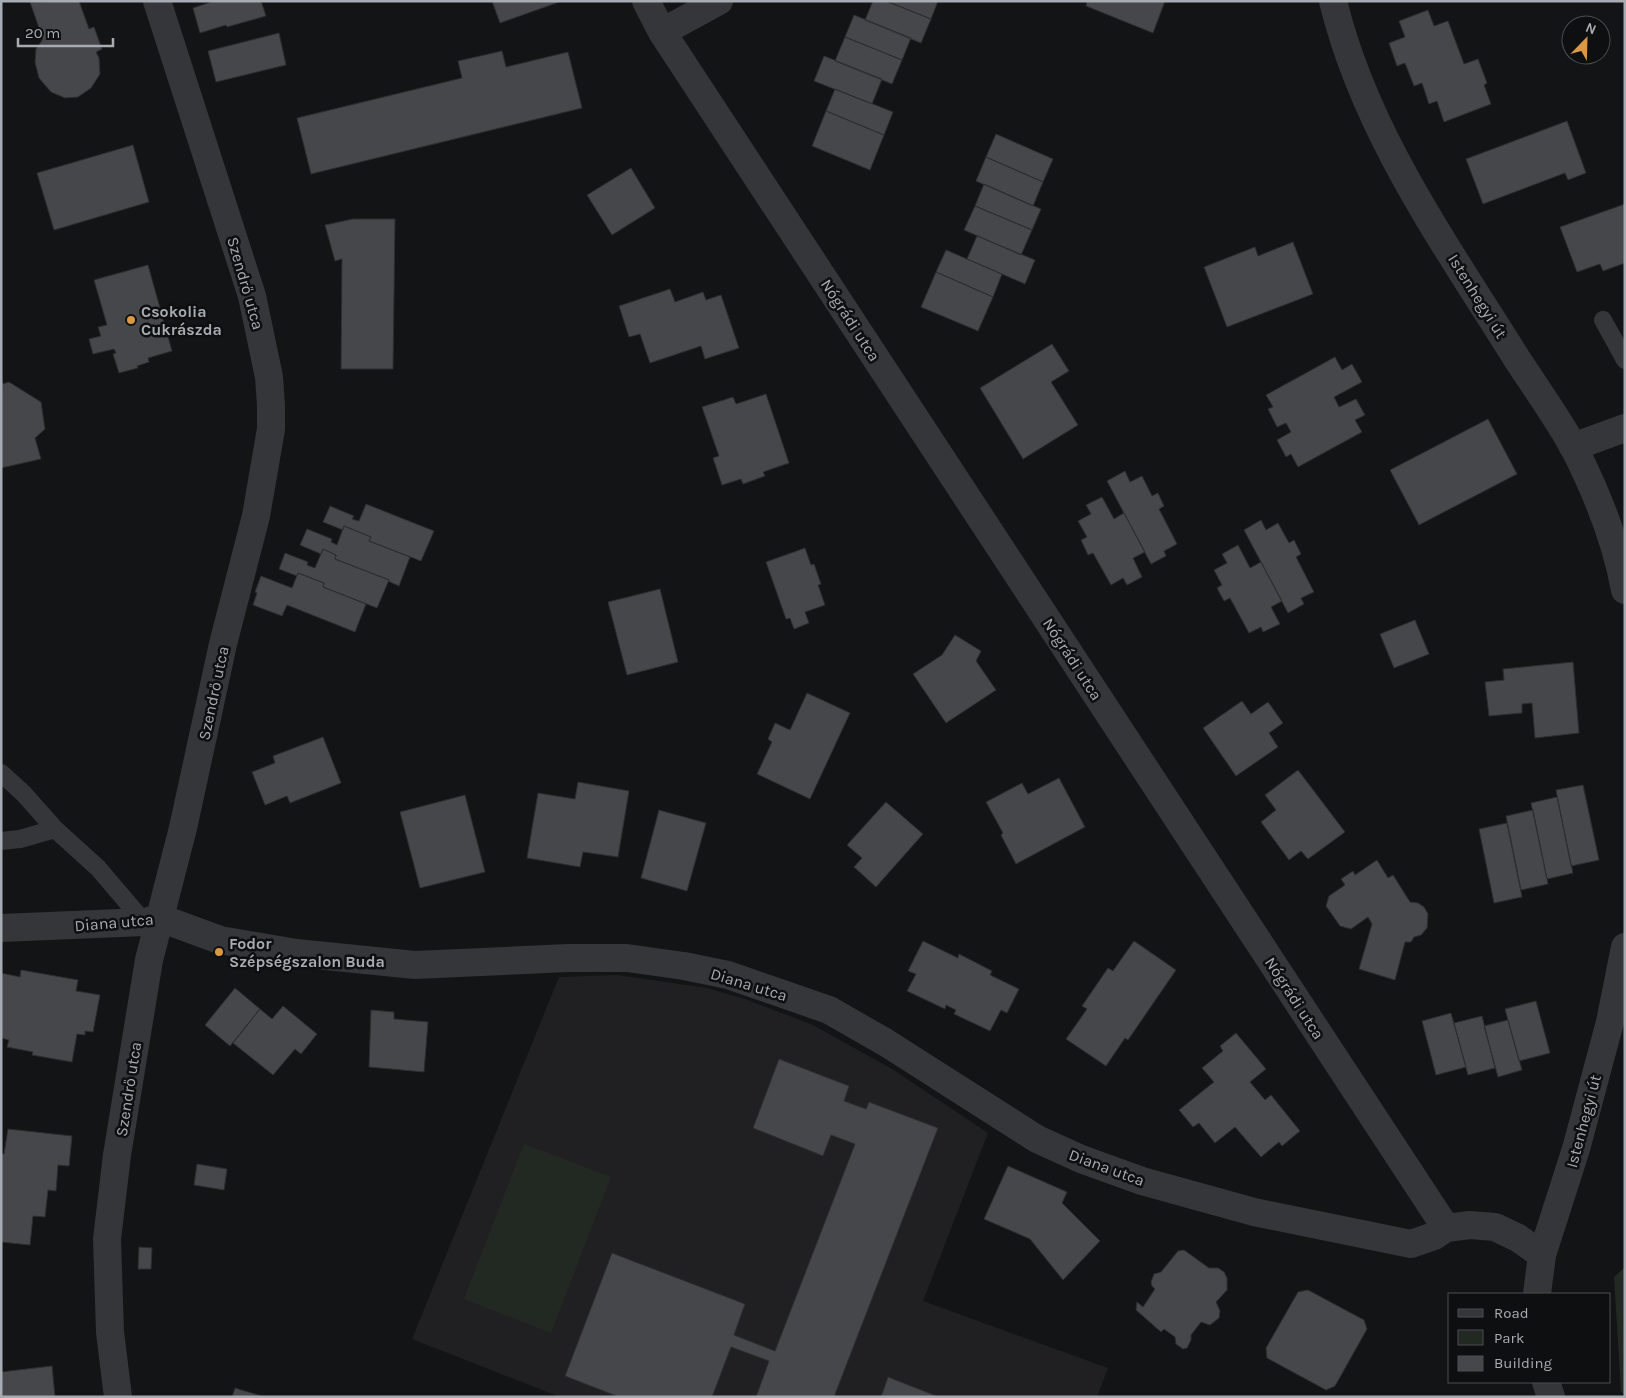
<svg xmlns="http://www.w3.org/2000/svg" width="1626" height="1398" font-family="Karla,sans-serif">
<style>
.built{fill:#202022}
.green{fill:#222922}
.building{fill:#45474a;stroke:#2e2e30}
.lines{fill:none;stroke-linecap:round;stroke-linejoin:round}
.service{stroke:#353639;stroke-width:18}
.minor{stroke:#353639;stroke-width:28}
.tertiary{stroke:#353639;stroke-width:28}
.poi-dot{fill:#da9846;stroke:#0e0f10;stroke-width:2}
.labels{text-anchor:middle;stroke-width:5;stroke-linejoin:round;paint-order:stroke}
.street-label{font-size:16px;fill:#a7acb3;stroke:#0e0f10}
.poi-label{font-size:16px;font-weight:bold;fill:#a7acb3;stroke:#0e0f10;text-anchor:start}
</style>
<rect width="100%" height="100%" fill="#131415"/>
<!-- built -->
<path class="built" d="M 617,975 L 707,988 L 745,999 L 813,1025 L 892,1069 L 988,1133 L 923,1301 L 1108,1368 L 1097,1397 L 560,1397 L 412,1339 L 559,977 Z"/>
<!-- green -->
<path class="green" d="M 524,1144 L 611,1177 L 551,1333 L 464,1299 Z
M 1625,1267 L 1625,1395 L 1621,1392 L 1614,1277 Z"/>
<!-- building -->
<path class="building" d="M 79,1 L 89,29 L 94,27 L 102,49 L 96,52 L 99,58 L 100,74 L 91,88 L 78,97 L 65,98 L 51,92 L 39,78 L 35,62 L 36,49 L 43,39 L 30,2 Z
M 214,1 L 261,1 L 266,16 L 227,27 L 226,25 L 200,33 L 193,8 Z
M 492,1 L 562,1 L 500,23 Z
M 873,1 L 886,1 L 931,19 L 921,43 L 865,20 Z
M 886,1 L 938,1 L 931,19 Z
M 1087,1 L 1165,1 L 1153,33 L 1086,6 Z
M 1428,10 L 1434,26 L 1448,21 L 1464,64 L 1478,59 L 1487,83 L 1484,85 L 1491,104 L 1444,122 L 1437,101 L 1429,104 L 1422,83 L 1414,86 L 1405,63 L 1397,66 L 1389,43 L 1405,37 L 1399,21 Z
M 854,15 L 911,38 L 902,60 L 845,37 Z
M 279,33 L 286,65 L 216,82 L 208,51 Z
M 845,37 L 902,60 L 892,84 L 835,61 Z
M 502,51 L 506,67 L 568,52 L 582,108 L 311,174 L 297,118 L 462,78 L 458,61 Z
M 824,56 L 882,79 L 872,104 L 814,81 Z
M 835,89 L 893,112 L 884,135 L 826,111 Z
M 826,111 L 884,135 L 870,170 L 812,146 Z
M 1567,121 L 1586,173 L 1568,180 L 1565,173 L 1483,204 L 1466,159 Z
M 996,134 L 1053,159 L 1043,182 L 986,157 Z
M 133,145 L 149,202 L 54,230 L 37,173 Z
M 986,157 L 1043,182 L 1033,206 L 976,181 Z
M 631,168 L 655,208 L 612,235 L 587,195 Z
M 984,184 L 1041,209 L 1032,230 L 975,206 Z
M 1625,204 L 1625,263 L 1603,271 L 1600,264 L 1577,272 L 1560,227 Z
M 975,206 L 1032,230 L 1021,255 L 964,230 Z
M 353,219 L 395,219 L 393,369 L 341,369 L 342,259 L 335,261 L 325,225 Z
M 977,236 L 1035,260 L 1025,284 L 967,259 Z
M 1293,242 L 1313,294 L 1227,327 L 1204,267 L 1255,247 L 1258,256 Z
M 946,250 L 1002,274 L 993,297 L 936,272 Z
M 148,265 L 172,351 L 148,358 L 149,362 L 137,366 L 138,368 L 119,373 L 113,354 L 116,353 L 114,349 L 93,354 L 89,339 L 101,336 L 98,327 L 107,325 L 94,280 Z
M 936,272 L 993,297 L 978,331 L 921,307 Z
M 670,289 L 675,302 L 703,292 L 706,300 L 721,295 L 739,348 L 705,359 L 701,346 L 650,363 L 640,334 L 629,337 L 619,306 Z
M 1052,344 L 1069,371 L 1051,382 L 1078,425 L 1023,459 L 980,388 Z
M 1335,357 L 1342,370 L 1352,364 L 1362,382 L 1334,397 L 1339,407 L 1356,399 L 1365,415 L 1355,420 L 1362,432 L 1298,467 L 1291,454 L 1286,457 L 1277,440 L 1291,432 L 1286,423 L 1277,427 L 1268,409 L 1273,407 L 1266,395 Z
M 1,377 L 3,384 L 9,382 L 41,402 L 45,429 L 35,438 L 41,459 L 1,468 Z
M 766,394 L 789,463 L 763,472 L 765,476 L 743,484 L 741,479 L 722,485 L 713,458 L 719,456 L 702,407 L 733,397 L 736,404 Z
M 1488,419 L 1517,474 L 1419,525 L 1390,470 Z
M 1125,471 L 1130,482 L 1142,476 L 1152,496 L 1158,493 L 1164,506 L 1159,509 L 1177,544 L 1164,551 L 1166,556 L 1151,564 L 1107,481 Z
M 1102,497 L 1114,519 L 1124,513 L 1145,552 L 1133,558 L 1142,577 L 1127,585 L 1123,578 L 1111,585 L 1093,553 L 1088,555 L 1081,540 L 1087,537 L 1078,521 L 1091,514 L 1086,505 Z
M 366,504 L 434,531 L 421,561 L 369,541 L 371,537 L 344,526 L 343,530 L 323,522 L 330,506 L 354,516 L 352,519 L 359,521 Z
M 1261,520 L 1266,530 L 1278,523 L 1289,543 L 1294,540 L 1301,554 L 1296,557 L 1314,592 L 1301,598 L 1304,604 L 1288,613 L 1244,530 Z
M 344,526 L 371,537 L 369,541 L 410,557 L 399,586 L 388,581 L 389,580 L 335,559 L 336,555 L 323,549 L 321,554 L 300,545 L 307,529 L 332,539 L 331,542 L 337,545 Z
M 1238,545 L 1250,568 L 1261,562 L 1282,601 L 1271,607 L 1280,624 L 1263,632 L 1261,627 L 1249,633 L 1230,598 L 1224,601 L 1217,588 L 1222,585 L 1214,570 L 1227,563 L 1222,554 Z
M 805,548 L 811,565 L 814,564 L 821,584 L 818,585 L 825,605 L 805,612 L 809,623 L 794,629 L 790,618 L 786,619 L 766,562 Z
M 323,549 L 336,555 L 335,559 L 389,580 L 377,608 L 323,587 L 324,583 L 298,573 L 297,576 L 279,569 L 285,553 L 308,562 L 307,565 L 315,568 Z
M 298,573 L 324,583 L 323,587 L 366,604 L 355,632 L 287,605 L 282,616 L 253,605 L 257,593 L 255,592 L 261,576 L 292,588 Z
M 660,589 L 678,662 L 627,675 L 608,602 Z
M 1415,620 L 1429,654 L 1394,668 L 1380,634 Z
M 955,635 L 981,651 L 976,661 L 996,690 L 946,723 L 913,674 L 942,655 Z
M 1573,662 L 1579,733 L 1535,738 L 1532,703 L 1522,704 L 1522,713 L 1489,716 L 1485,682 L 1504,680 L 1503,669 Z
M 807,693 L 850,713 L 810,799 L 757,774 L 772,742 L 768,739 L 775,723 L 790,730 Z
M 1242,701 L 1251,714 L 1268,702 L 1283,723 L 1269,733 L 1278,747 L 1236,776 L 1203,728 Z
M 323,737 L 341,783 L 290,803 L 287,796 L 265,805 L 252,772 L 275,763 L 273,756 Z
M 1298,770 L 1345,832 L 1308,859 L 1301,851 L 1289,860 L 1261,822 L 1276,810 L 1265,795 Z
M 1059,778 L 1085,827 L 1016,864 L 1001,835 L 1003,833 L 986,802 L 1022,783 L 1028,794 Z
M 578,782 L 629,791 L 618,857 L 583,852 L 580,867 L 527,858 L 538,793 L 575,799 Z
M 1583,785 L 1599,860 L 1571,866 L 1556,790 Z
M 465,795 L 485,872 L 420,888 L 400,812 Z
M 1557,797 L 1573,873 L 1547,879 L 1531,803 Z
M 886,802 L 923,834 L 876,887 L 854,867 L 862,858 L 847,845 Z
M 659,810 L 706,823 L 687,891 L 641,878 Z
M 1533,810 L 1548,884 L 1521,890 L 1506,816 Z
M 1507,823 L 1522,897 L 1494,903 L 1479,829 Z
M 1377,860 L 1388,878 L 1393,875 L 1410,902 L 1418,903 L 1424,907 L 1428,914 L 1427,928 L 1421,935 L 1414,937 L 1411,942 L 1405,942 L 1395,980 L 1359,969 L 1372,924 L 1368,917 L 1351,929 L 1340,926 L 1326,906 L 1329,896 L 1345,885 L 1341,879 L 1353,871 L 1355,875 Z
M 923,941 L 958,958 L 959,954 L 992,971 L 990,975 L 1019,989 L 1007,1013 L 1001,1010 L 990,1031 L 954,1014 L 956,1010 L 946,1005 L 945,1009 L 907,991 L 916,974 L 908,971 Z
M 1134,941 L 1176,970 L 1128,1040 L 1125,1038 L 1106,1066 L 1066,1039 L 1087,1009 L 1082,1006 L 1108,968 L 1113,971 Z
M 21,970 L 78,980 L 76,991 L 100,995 L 93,1032 L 85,1031 L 85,1035 L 77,1034 L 72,1062 L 32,1055 L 33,1052 L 7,1047 L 9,1040 L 1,1038 L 1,973 L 20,977 Z
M 235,988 L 260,1009 L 230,1046 L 205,1025 Z
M 1536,1001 L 1550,1053 L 1519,1061 L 1505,1009 Z
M 283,1006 L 317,1034 L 301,1054 L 295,1049 L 273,1075 L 233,1043 L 260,1009 L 272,1019 Z
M 371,1010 L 394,1012 L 394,1019 L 428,1022 L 424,1072 L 369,1067 Z
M 1451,1013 L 1466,1067 L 1436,1075 L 1422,1021 Z
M 1482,1016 L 1495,1068 L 1468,1075 L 1454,1023 Z
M 1508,1020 L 1522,1070 L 1498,1077 L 1484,1026 Z
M 1236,1033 L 1266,1069 L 1250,1082 L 1265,1100 L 1271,1095 L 1300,1131 L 1282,1146 L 1279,1142 L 1261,1157 L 1235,1127 L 1215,1143 L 1199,1123 L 1193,1127 L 1179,1110 L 1214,1082 L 1202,1068 L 1223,1051 L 1220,1046 Z
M 779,1059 L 849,1086 L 844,1101 L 866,1109 L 869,1102 L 938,1128 L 834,1397 L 756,1397 L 769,1361 L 731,1347 L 712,1397 L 619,1397 L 565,1376 L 612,1253 L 745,1304 L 734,1335 L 775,1351 L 855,1144 L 831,1135 L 823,1156 L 753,1128 Z
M 8,1129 L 72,1136 L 69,1166 L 58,1165 L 56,1191 L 48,1190 L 45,1217 L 33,1216 L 30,1245 L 1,1242 L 1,1154 L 4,1154 Z
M 197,1164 L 227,1169 L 224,1190 L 194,1185 Z
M 1008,1166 L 1067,1192 L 1062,1203 L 1100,1241 L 1063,1280 L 1030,1239 L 984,1219 Z
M 139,1247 L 152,1248 L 151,1269 L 138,1269 Z
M 1184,1250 L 1209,1268 L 1218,1268 L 1224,1272 L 1227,1278 L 1227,1290 L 1216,1302 L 1220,1311 L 1219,1318 L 1210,1325 L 1201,1322 L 1191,1335 L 1191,1340 L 1187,1348 L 1183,1349 L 1176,1344 L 1175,1337 L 1164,1329 L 1161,1332 L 1136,1310 L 1137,1302 L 1143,1307 L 1155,1289 L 1152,1286 L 1151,1282 L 1154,1274 L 1161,1272 L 1178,1251 Z
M 1308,1290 L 1364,1320 L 1367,1329 L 1335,1386 L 1326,1390 L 1267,1358 L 1266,1348 L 1298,1292 Z
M 52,1366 L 55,1397 L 2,1397 L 1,1372 Z
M 888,1377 L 939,1397 L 881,1397 Z
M 235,1388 L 265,1397 L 232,1397 Z"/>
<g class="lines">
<!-- service -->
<path class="service" d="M 1603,320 L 1625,360
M 1,773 L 24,794 L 55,829 L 98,868 L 144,922
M 1,841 L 20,839 L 55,829"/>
<!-- minor -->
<path class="minor" d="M 646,1 L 662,32 L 1446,1228
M 662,32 L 719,1
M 1573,447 L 1625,428
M 1,928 L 144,922 L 160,918 L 220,940 L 296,953 L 415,965 L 568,958 L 627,958 L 684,966 L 728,975 L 829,1010 L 885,1042 L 1037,1139 L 1081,1159 L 1142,1181 L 1254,1212 L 1411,1244 L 1434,1236 L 1446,1228 L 1470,1225 L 1495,1227 L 1518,1238 L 1542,1255
M 118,1397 L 110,1332 L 107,1239 L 117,1155 L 149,960 L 183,828 L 223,644 L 256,516 L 271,429 L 271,405 L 269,377 L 252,296 L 157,1"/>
<!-- tertiary -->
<path class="tertiary" d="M 1333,1 C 1365,133 1446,245 1517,359 C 1536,388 1557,417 1574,448 C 1597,493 1616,540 1625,590
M 1537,1294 L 1542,1255 L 1576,1149 L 1610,1022 L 1625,947
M 1546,1382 L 1551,1397"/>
</g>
<!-- markers -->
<g class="poi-dot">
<circle cx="131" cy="320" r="5"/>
<circle cx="219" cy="952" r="5"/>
</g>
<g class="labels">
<!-- street labels -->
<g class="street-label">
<text transform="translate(246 283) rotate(74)" y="6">Szendrő utca</text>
<text transform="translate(1478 296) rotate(58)" y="6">Istenhegyi út</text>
<text transform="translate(851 320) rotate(57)" y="6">Nógrádi utca</text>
<text transform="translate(1073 659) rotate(57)" y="6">Nógrádi utca</text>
<text transform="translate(213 693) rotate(-78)" y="6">Szendrő utca</text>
<text transform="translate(114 922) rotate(-5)" y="6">Diana utca</text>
<text transform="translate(749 984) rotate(17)" y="6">Diana utca</text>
<text transform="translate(1295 998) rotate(57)" y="6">Nógrádi utca</text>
<text transform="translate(128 1089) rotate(-81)" y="6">Szendrő utca</text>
<text transform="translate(1583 1121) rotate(-75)" y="6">Istenhegyi út</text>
<text transform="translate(1107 1167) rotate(20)" y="6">Diana utca</text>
</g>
<!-- poi labels -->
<g class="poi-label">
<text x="141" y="317">Csokolia<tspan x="141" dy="18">Cukrászda</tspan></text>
<text x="229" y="949">Fodor<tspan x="229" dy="18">Szépségszalon Buda</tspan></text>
</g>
</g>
<!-- border -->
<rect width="1626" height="1398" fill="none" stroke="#a7acb3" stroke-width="5"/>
<!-- legend -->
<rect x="1448" y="1293" width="162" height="90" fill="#0e0f10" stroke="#4b4e51"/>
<rect x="1458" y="1309" width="25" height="8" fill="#353639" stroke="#4b4e51"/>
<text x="1494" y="1318" font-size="15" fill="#a7acb3">Road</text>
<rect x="1458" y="1330" width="25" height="15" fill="#222922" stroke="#4b4e51"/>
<text x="1494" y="1343" font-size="15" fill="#a7acb3">Park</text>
<rect x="1458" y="1356" width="25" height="15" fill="#45474a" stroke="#4b4e51"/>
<text x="1494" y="1368" font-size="15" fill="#a7acb3">Building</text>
<!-- north arrow -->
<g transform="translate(1586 40) rotate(23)"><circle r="24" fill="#0e0f10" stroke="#4b4e51"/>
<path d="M0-4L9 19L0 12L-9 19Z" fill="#da9846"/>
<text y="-8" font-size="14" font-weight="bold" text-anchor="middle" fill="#a7acb3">N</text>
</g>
<!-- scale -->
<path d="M18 38v8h95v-8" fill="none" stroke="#a7acb3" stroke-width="2.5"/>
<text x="25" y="38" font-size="15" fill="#a7acb3" stroke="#0e0f10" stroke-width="4" paint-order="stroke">20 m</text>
</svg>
